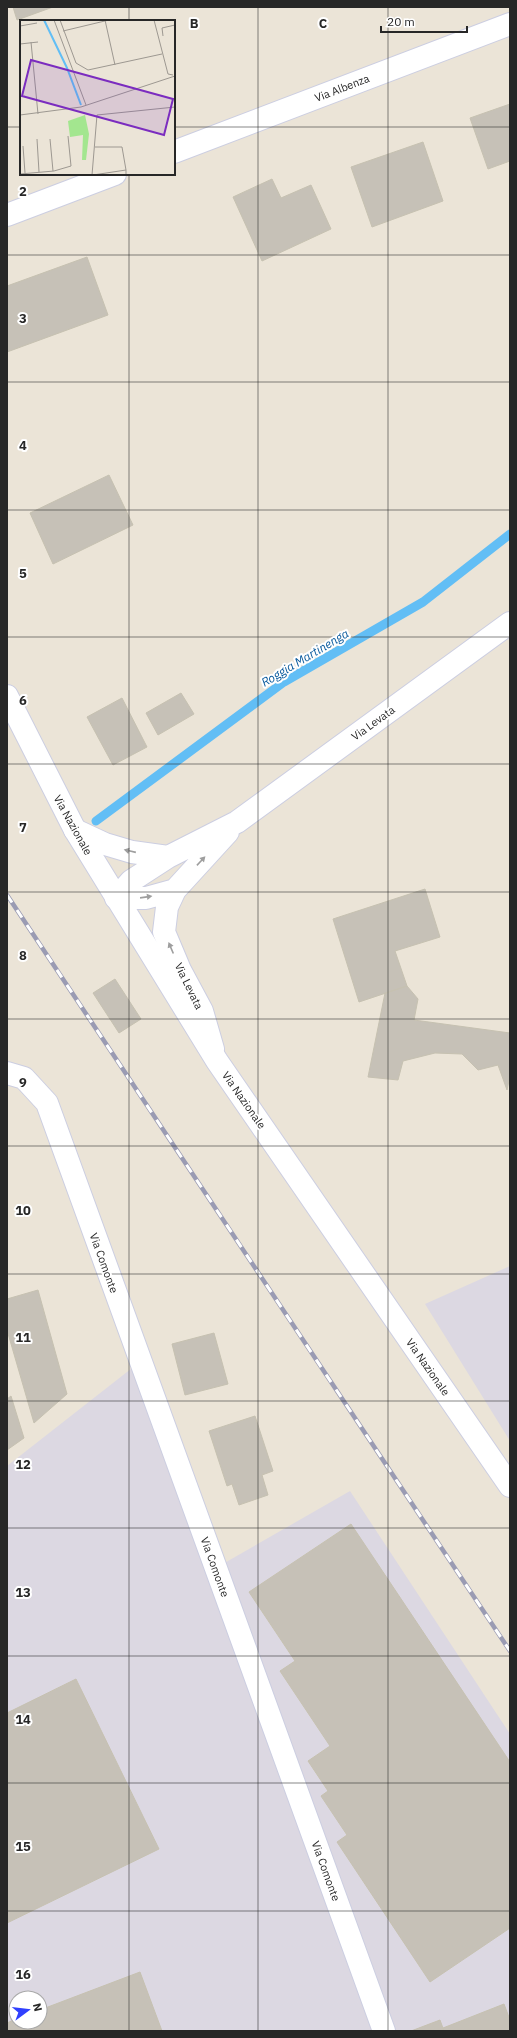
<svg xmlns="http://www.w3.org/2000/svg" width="517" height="2038" font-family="'IBM Plex Sans',sans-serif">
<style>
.industrial{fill:#dcd8e2;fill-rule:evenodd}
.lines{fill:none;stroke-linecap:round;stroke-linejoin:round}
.stream{stroke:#62bef5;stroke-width:9}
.building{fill:#c6c1b7;stroke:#c6c1b1}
.minor-casing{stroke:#cccee1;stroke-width:24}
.secondary-casing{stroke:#cccee1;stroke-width:24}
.minor{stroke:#fff;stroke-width:22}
.secondary{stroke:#fff;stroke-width:22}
.rail-casing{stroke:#9a9bb3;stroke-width:4.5}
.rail{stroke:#fff;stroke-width:3;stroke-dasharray:9;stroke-linecap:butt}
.oneway{fill:#9e9e9e}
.grid{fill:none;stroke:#272727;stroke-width:1;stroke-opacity:0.55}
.labels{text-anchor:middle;stroke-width:4;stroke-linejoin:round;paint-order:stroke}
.street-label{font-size:11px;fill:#272727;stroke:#fff}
.water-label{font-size:12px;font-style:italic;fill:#06589c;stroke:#fff}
.inset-river{fill:none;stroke:#62bef5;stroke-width:2}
.inset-road{fill:none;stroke:#9d9891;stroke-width:1}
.view{fill:#7b2cbf;fill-opacity:0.15;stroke:#7b2cbf;stroke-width:2}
.inset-edge{fill:none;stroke:#272727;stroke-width:2}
.grid-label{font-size:13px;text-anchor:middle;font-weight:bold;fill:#272727;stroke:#fff;stroke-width:4;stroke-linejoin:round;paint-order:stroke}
</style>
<rect width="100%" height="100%" fill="#ebe4d7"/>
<!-- industrial -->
<path class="industrial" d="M 510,1266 L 510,1441 L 425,1304 Z
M 150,1354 L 221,1565 L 350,1491 L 510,1734 L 510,2031 L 7,2031 L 7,1466 ZM 16,1998 L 40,1998 L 40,2022 L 16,2022 Z"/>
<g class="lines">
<!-- stream -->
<path class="stream" d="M 96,821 L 284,682 L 423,602 L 510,534"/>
</g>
<!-- building -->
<path class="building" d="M 13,7 L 53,7 L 17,20 Z
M 510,104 L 510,161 L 488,169 L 470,118 Z
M 423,142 L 443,201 L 372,227 L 351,167 Z
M 272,179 L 281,198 L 311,185 L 331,229 L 262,261 L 233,197 Z
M 87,257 L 108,315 L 7,352 L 7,286 Z
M 109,475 L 133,525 L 53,564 L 30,513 Z
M 181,693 L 194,714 L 158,735 L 146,713 Z
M 122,698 L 147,747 L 113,765 L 87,717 Z
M 425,889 L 440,937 L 395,951 L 407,986 L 359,1002 L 333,919 Z
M 115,979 L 141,1019 L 119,1033 L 93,993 Z
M 407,986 L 418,999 L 414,1020 L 510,1033 L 510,1076 L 507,1090 L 498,1065 L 478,1070 L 462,1054 L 435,1053 L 403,1061 L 398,1080 L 368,1077 L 385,993 Z
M 38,1290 L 67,1394 L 34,1423 L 7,1330 L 7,1299 Z
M 214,1333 L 228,1384 L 185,1395 L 172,1344 Z
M 11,1396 L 24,1438 L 7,1450 L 7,1399 Z
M 255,1416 L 273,1471 L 262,1475 L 268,1495 L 239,1505 L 232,1484 L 227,1486 L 209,1431 Z
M 351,1524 L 510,1762 L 510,1928 L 430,1982 L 337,1842 L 347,1835 L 321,1796 L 328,1791 L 308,1761 L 330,1746 L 280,1671 L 295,1661 L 249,1592 Z
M 76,1679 L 159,1849 L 7,1923 L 7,1713 Z
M 140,1972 L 162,2031 L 7,2031 L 7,2023 L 16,2019 L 16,2022 L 40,2022 L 40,2010 Z
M 504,2004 L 510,2020 L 510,2031 L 444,2031 L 443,2028 Z
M 440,2020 L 444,2031 L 411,2031 Z"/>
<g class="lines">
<!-- minor casing -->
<g class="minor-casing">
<path id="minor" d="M 174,152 L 510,24
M 7,215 L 115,174
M 75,830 L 105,844 L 132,852 L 168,857
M 116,898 L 131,881 L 168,857 L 237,822 L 510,623
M 116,898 L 146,898 L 175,890
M 213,1049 L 202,1011 L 180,970 L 164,932 L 167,907 L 175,890 L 228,832
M 7,1073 L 24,1078 L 47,1103 L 384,2031"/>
</g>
<!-- secondary casing -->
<g class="secondary-casing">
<path id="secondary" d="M 7,696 L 75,830 L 217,1061 L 510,1486"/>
</g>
<!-- minor -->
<use href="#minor" class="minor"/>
<!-- secondary -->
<use href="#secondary" class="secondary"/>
<!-- rail casing -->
<g class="rail-casing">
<path id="rail" d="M 7,895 L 510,1651"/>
</g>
<!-- rail -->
<use href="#rail" class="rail"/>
</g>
<!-- one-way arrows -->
<defs><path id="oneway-solid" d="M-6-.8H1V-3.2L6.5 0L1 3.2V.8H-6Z"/></defs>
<g class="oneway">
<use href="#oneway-solid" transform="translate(130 851) rotate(-167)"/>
<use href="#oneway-solid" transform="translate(201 861) rotate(-47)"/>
<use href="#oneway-solid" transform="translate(146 897) rotate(-8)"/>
<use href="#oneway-solid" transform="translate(171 948) rotate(-113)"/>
</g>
<!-- grid -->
<path class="grid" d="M 129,7 L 129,21M 258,7 L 258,2031M 388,7 L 388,2031M 7,127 L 21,127M 174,127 L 510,127M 129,174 L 129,2031M 7,255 L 510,255M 7,382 L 510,382M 7,510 L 510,510M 7,637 L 510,637M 7,764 L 510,764M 7,892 L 510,892M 7,1019 L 510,1019M 7,1146 L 510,1146M 7,1274 L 510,1274M 7,1401 L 510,1401M 7,1528 L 510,1528M 7,1656 L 510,1656M 7,1783 L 510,1783M 7,1911 L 510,1911"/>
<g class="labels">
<!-- street labels -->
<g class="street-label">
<text transform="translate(342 88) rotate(-21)" y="4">Via Albenza</text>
<text transform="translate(373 723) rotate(-36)" y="4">Via Levata</text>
<text transform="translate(73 825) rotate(61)" y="4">Via Nazionale</text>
<text transform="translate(189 986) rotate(64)" y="4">Via Levata</text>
<text transform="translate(244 1100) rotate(55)" y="4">Via Nazionale</text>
<text transform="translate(104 1263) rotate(70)" y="4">Via Comonte</text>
<text transform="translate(428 1367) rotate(55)" y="4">Via Nazionale</text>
<text transform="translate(215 1567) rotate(70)" y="4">Via Comonte</text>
<text transform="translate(326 1871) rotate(70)" y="4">Via Comonte</text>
</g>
<!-- water labels -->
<g class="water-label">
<text transform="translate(305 658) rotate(-31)" y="4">Roggia Martinenga</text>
</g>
</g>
<!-- overview -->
<g transform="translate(20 20)">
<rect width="155" height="155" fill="#ebe4d7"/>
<path d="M 65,95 L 69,114 L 66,140 L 62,140 L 63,115 L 50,117 L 48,101 Z" fill="#a3e68f"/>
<path class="inset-river" d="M 24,0 L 47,48 L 61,85"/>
<path class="inset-road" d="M 34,0 L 66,85M 40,0 L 56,43 L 68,50 L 142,34M 85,0 L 95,45M 134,0 L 148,54 L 153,55M 0,6 L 17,3M 43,11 L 89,0M 143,16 L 142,8 L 155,5M 11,22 L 18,94M 0,24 L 18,22M 0,95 L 61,87 L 155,56M 17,119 L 19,152M 30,119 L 33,151M 3,126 L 5,153M 75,127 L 102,127 L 106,150M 0,154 L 34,151 L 51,146 L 48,116M 72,155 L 77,95 L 155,87M 73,155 L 106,150 L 106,155"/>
<path class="view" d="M 11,40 L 153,79 L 144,115 L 2,76 Z"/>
<rect width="155" height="155" class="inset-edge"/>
</g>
<g class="grid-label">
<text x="194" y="28">B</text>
<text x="323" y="28">C</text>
<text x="23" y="196">2</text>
<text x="23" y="323">3</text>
<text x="23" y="450">4</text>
<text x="23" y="578">5</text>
<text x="23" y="705">6</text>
<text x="23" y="832">7</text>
<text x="23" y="960">8</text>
<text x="23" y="1087">9</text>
<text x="23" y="1215">10</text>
<text x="23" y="1342">11</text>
<text x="23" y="1469">12</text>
<text x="23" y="1597">13</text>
<text x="23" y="1724">14</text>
<text x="23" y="1851">15</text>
<text x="23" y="1979">16</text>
</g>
<!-- border -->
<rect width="517" height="2038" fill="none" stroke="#272727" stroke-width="16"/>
<!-- north arrow -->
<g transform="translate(28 2010) rotate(75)"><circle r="19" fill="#ffffff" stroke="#a9a9a9"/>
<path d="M0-3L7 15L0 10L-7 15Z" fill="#3040ff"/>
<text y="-6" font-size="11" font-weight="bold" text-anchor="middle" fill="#272727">N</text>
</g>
<!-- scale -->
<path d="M381 26v6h86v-6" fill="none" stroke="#272727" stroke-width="2"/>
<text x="387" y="26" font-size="12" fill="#272727" stroke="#ffffff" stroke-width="3" paint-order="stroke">20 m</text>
</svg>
